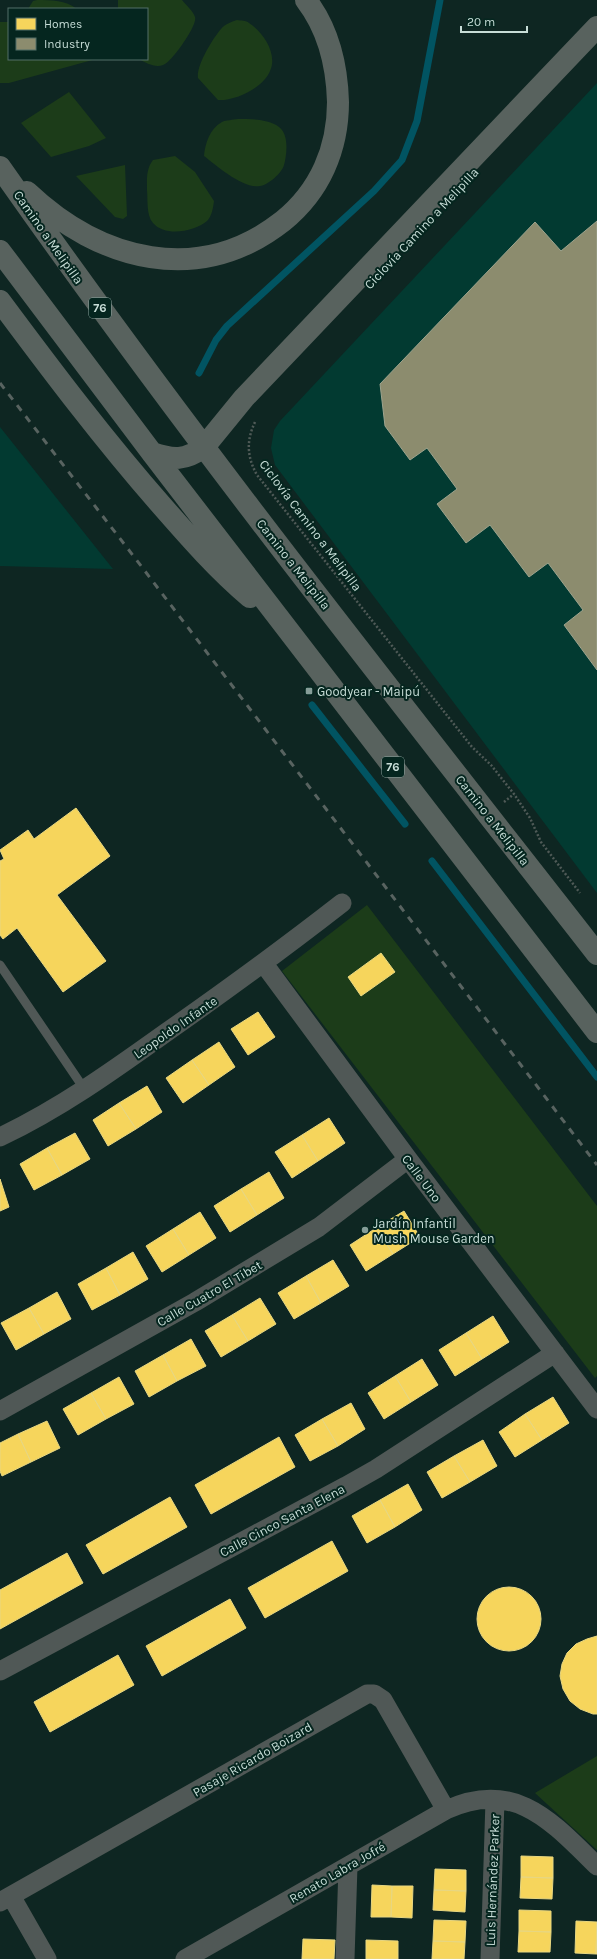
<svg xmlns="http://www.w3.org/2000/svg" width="597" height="1959" font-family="Karla,sans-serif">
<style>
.built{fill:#023a31}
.green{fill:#1c3c19}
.homes{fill:#f6d55c;stroke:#e8d781}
.industry{fill:#8c8c6e;stroke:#9ea48e}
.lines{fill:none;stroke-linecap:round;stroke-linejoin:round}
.stream{stroke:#015462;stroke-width:7}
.path{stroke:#4f5a57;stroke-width:2.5;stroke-dasharray:2 2;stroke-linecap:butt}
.lane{stroke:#505856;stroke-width:9}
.street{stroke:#505856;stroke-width:19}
.primary{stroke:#58625e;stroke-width:22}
.rail{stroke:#586360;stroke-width:3;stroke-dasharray:7 7;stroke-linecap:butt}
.poi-dot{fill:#869d98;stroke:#05261f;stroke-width:1.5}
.labels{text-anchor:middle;stroke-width:4;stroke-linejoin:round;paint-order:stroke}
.shield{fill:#05261f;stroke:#8da6a0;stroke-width:1}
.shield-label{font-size:12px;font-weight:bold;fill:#c7ddd7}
.street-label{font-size:13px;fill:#c7ddd7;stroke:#05261f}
.poi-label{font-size:13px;fill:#c7ddd7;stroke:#05261f;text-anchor:start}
</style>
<rect width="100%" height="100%" fill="#0e2622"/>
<!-- built -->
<path class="built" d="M 597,83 L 597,893 L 275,465 L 271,448 L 274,430 L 280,421 Z
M 0,427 L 113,569 L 0,566 Z"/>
<!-- green -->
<path class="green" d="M 37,0 C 52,0 65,0 77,9 L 28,9 L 33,1 Z
M 118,0 L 182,0 C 186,5 193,11 195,17 C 198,25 171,63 163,65 C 155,68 146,63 139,59 L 147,59 L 147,9 L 118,9 Z
M 237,20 C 241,21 246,20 249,23 C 263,32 278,54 270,71 C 263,88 235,101 218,100 L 198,78 C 196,66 213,38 221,29 C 225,24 231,22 237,20 Z
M 0,22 L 9,22 L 9,59 L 96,59 L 9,83 L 0,83 Z
M 69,92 L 106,138 L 89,146 L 51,157 L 21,123 Z
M 238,119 C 250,119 270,119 279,127 C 289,134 287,154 284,165 C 282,173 268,185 260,186 C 243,189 217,166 204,156 C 205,144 210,128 222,122 C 226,120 233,120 238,119 Z
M 175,156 L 195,172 L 214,201 C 213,208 212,216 207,221 C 194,232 165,237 153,223 C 146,215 148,199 147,190 C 147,179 146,169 153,160 Z
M 125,165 L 127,216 L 123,219 L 115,217 L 76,176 Z
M 367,905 L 597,1206 L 597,1376 L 595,1378 L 282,971 Z
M 597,1756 L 597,1850 L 535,1793 Z"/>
<!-- homes -->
<path class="homes" d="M 76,808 L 110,856 L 57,895 L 106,961 L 63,992 L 17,928 L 3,939 L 0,935 L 0,861 L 4,859 L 0,850 L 28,830 L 34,839 Z
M 381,953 L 395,972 L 361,996 L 348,977 Z
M 258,1012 L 275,1037 L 248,1055 L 231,1029 Z
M 219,1042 L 235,1067 L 209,1085 L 192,1060 Z
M 192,1060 L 209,1085 L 183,1103 L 166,1078 Z
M 147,1086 L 162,1112 L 136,1129 L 119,1103 Z
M 119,1103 L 136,1129 L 108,1146 L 93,1120 Z
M 329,1118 L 345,1143 L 318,1161 L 302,1135 Z
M 75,1133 L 90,1159 L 62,1175 L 47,1148 Z
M 302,1135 L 318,1161 L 292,1178 L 275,1152 Z
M 47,1148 L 62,1175 L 34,1190 L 20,1164 Z
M 269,1172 L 284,1198 L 257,1215 L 241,1189 Z
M 0,1179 L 9,1207 L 0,1211 Z
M 241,1189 L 257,1215 L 230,1232 L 214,1206 Z
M 404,1211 L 420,1237 L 393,1254 L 376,1228 Z
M 200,1212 L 216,1238 L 189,1255 L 173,1229 Z
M 376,1228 L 393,1254 L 366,1271 L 350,1245 Z
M 173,1229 L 189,1255 L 162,1272 L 146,1246 Z
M 133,1252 L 148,1279 L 120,1295 L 106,1268 Z
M 333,1260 L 349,1286 L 321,1303 L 306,1276 Z
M 106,1268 L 120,1295 L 92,1310 L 78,1284 Z
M 306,1276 L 321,1303 L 294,1319 L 278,1293 Z
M 57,1292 L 71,1319 L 44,1334 L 29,1308 Z
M 260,1298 L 276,1324 L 248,1341 L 232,1315 Z
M 29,1308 L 44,1334 L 16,1350 L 1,1323 Z
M 232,1315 L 248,1341 L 221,1357 L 205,1331 Z
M 493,1316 L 509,1342 L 482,1359 L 466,1333 Z
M 466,1333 L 482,1359 L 455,1376 L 439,1350 Z
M 191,1339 L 206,1366 L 177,1381 L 163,1355 Z
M 163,1355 L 177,1381 L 149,1397 L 135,1371 Z
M 422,1359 L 438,1385 L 411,1402 L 395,1376 Z
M 395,1376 L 411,1402 L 384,1419 L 368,1393 Z
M 119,1377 L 134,1404 L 106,1419 L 91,1393 Z
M 91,1393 L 106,1419 L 78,1435 L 63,1409 Z
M 553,1397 L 569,1423 L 542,1440 L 525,1414 Z
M 351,1403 L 365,1429 L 338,1446 L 322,1419 Z
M 525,1414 L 542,1440 L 515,1457 L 499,1432 Z
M 322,1419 L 338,1446 L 310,1461 L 295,1435 Z
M 47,1421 L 60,1448 L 31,1462 L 18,1434 Z
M 18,1434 L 31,1462 L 2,1476 L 0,1471 L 0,1443 Z
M 279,1437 L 295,1467 L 211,1514 L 195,1485 Z
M 483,1440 L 497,1466 L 470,1482 L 454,1456 Z
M 454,1456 L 470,1482 L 442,1498 L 427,1472 Z
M 408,1484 L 422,1510 L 395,1527 L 380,1500 Z
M 170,1497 L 187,1527 L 103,1574 L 86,1545 Z
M 380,1500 L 395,1527 L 367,1543 L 352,1516 Z
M 332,1541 L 348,1571 L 265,1618 L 248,1588 Z
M 67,1553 L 83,1583 L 0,1629 L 0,1590 Z
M477 1619a32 32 0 1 1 64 0a32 32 0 1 1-64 0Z
M 230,1599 L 246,1628 L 162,1676 L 146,1646 Z
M 597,1636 L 597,1714 L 593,1714 L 580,1709 L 570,1701 L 563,1689 L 560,1676 L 562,1664 L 567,1653 L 576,1644 L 587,1639 Z
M 118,1655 L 134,1685 L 50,1732 L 34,1702 Z
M 521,1856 L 553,1857 L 553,1878 L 521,1877 Z
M 435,1869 L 466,1870 L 466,1891 L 434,1890 Z
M 521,1877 L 553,1878 L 552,1899 L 520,1898 Z
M 372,1885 L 392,1886 L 391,1917 L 371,1917 Z
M 392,1886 L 413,1886 L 412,1918 L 391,1917 Z
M 434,1890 L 466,1891 L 465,1912 L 433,1910 Z
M 519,1910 L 551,1911 L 551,1932 L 519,1931 Z
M 434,1920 L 466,1921 L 465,1942 L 433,1941 Z
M 576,1921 L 597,1922 L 596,1954 L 575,1953 Z
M 597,1922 L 597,1954 L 596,1954 Z
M 519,1931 L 551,1932 L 550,1952 L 518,1952 Z
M 303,1939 L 335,1940 L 334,1959 L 302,1959 Z
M 366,1940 L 398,1941 L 398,1959 L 366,1959 Z
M 433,1941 L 465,1942 L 464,1959 L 432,1959 Z"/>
<!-- industry -->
<path class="industry" d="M 597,221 L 597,670 L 564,625 L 583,610 L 548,563 L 529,577 L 490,525 L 466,543 L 437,504 L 457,489 L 427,448 L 410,460 L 385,426 L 380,384 L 535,222 L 561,251 Z"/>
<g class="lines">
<!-- stream -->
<path class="stream" d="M 199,373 L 216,340 L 227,326 L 374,191 L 402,160 L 417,121 L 440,0
M 312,705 L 405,824
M 432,861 L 597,1077"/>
<!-- path -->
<path class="path" d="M 255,422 C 246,441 247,457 257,475 L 472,747 L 491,765 L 514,794 L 530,818 L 541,842 L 580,893
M 504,802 L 514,794"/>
<!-- lane -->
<path class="lane" d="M 0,965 L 85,1090"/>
<!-- street -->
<path class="street" d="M 264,964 L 408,1159 L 597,1409
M 0,1137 C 59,1109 111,1072 164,1034 C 224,992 283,949 342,903
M 0,1411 L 195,1302 L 319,1227 L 408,1159
M 0,1671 L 346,1486 L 376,1469 L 555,1353
M 11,1896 L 47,1959
M 0,1902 L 367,1694 L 374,1694 L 383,1700 L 446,1810
M 185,1959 L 446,1810 C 515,1778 552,1822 597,1866
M 345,1959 L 348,1866
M 490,1959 L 495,1800"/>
<!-- primary -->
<path class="primary" d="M 0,167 C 189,437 394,694 597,954
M 27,192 C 100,261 199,287 283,221 C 320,191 338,149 338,102 C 337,65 329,30 306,0
M 0,251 L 152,453 L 597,1032
M 0,301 C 52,371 104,440 162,506 C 190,538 218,570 250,597
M 152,453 C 173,460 185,461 204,447 L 244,398 L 597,27"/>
<!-- rail -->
<path class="rail" d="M 0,383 L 135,558 L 597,1165"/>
</g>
<!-- markers -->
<g class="poi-dot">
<rect x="305" y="687" width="8" height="8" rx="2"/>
<circle cx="365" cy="1230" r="4"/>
</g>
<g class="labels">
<!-- shield labels -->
<g class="shield">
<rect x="89" y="298" width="22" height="20" rx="3"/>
<rect x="382" y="757" width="22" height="20" rx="3"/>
</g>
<g class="shield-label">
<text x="100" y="312">76</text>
<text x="393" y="771">76</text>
</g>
<!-- street labels -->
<g class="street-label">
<text transform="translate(421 228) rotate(-47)" y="5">Ciclovía Camino a Melipilla</text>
<text transform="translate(49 237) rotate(55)" y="5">Camino a Melipilla</text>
<text transform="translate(311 525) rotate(53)" y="5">Ciclovía Camino a Melipilla</text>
<text transform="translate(294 564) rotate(52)" y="5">Camino a Melipilla</text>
<text transform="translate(493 820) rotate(52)" y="5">Camino a Melipilla</text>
<text transform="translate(175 1027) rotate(-35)" y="5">Leopoldo Infante</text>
<text transform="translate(422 1178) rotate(53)" y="5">Calle Uno</text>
<text transform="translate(209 1293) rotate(-30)" y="5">Calle Cuatro El Tibet</text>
<text transform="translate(282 1520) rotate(-28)" y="5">Calle Cinco Santa Elena</text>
<text transform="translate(252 1759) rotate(-30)" y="5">Pasaje Ricardo Boizard</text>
<text transform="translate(337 1872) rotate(-30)" y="5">Renato Labra Jofré</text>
<text transform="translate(492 1880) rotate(-88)" y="5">Luis Hernández Parker</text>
</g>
<!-- poi labels -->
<g class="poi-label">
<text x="317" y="696">Goodyear - Maipú</text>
<text x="373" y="1228">Jardín Infantil<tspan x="373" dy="15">Mush Mouse Garden</tspan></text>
</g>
</g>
<!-- legend -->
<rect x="8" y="8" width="140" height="52" fill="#05261f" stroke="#536f69"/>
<rect x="16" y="18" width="20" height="12" fill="#f6d55c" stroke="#536f69"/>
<text x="44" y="28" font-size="12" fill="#c7ddd7">Homes</text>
<rect x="16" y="38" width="20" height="12" fill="#8c8c6e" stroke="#536f69"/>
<text x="44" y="48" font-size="12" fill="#c7ddd7">Industry</text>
<!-- scale -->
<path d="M461 26v6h66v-6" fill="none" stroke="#c7ddd7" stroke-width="2"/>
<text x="467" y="26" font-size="12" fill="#c7ddd7" stroke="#05261f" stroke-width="3" paint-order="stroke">20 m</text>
</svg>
